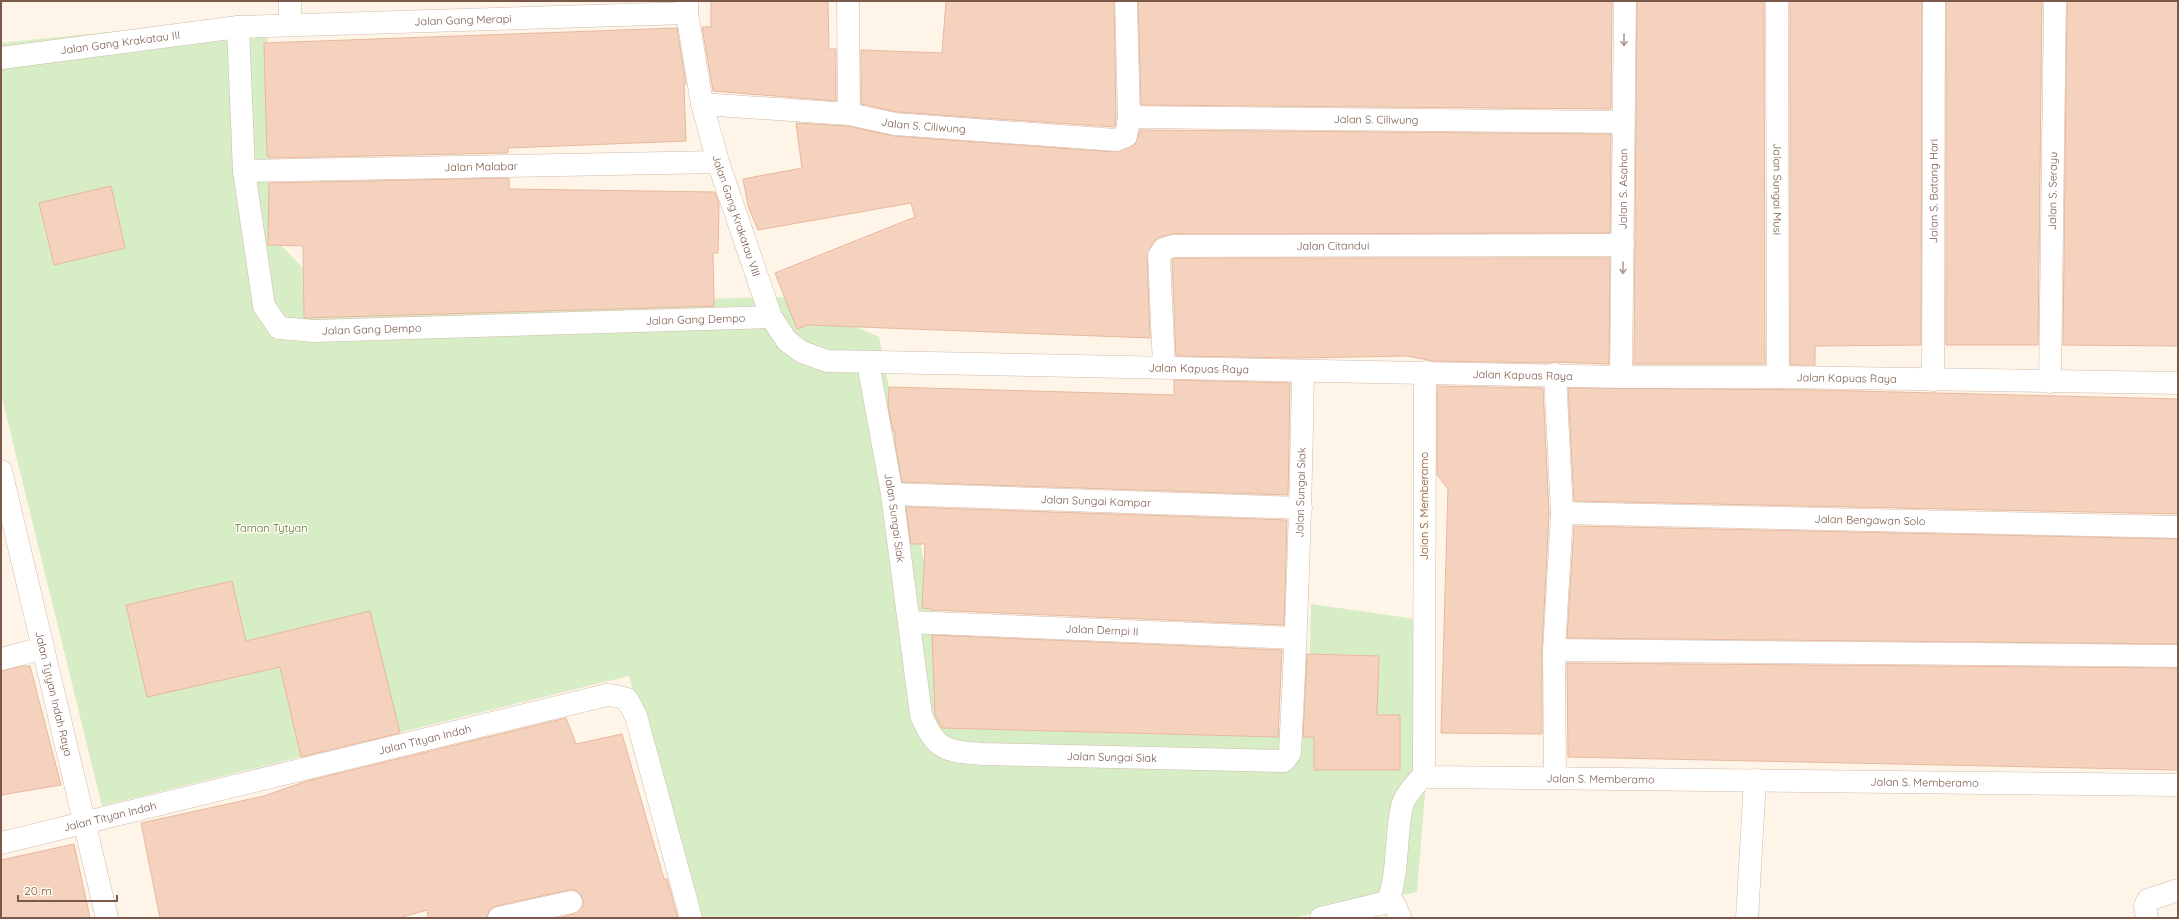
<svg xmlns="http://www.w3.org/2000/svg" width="2179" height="919" font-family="Quicksand,sans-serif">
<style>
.green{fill:#d7edc5}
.building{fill:#f5d2be;stroke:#e9b79d}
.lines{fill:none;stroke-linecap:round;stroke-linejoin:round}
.street-casing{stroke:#d1bbac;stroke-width:23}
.street{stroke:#fff;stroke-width:22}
.oneway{stroke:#af9b92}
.labels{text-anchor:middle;stroke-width:3;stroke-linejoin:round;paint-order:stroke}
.street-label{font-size:11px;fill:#7a594a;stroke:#fff9f0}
.park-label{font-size:11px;fill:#527a3e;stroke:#fff9f0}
</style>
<rect width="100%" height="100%" fill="#fef5e8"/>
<!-- green -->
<path class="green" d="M 267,16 L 271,235 L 341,307 L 787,297 L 879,337 L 951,698 L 1308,731 L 1311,604 L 1429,621 L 1429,744 L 1417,892 L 1292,918 L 700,918 L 629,676 L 102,806 L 1,394 L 1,43 Z"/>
<!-- building -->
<path class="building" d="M 711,1 L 828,1 L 829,49 L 836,49 L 836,101 L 713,91 L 702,27 L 711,27 Z
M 946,1 L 1114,1 L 1116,116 L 1115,127 L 897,112 L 861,104 L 861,50 L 942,53 Z
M 1138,1 L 1612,1 L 1611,109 L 1141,105 Z
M 1637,1 L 1764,1 L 1765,364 L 1634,364 Z
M 1790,1 L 1922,1 L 1921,345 L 1815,346 L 1815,365 L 1790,365 Z
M 1946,1 L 2042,1 L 2038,345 L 1946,345 Z
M 2067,1 L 2178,1 L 2178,346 L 2063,345 Z
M 677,28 L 686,84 L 684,84 L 686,141 L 508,148 L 508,153 L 269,158 L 269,156 L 267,156 L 264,43 Z
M 796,123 L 847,126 L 894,136 L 1115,152 L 1135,144 L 1140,130 L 1611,134 L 1610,233 L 1173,234 L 1160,237 L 1154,241 L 1147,256 L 1150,338 L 807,325 L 797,329 L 775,273 L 915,217 L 911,203 L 758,230 L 748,206 L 743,179 L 802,168 Z
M 509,178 L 509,189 L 715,192 L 719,204 L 718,253 L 713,253 L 714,306 L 304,318 L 303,246 L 268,245 L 269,183 Z
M 111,186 L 125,248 L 54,265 L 39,203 Z
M 1175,258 L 1610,258 L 1609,364 L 1555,362 L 1549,363 L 1433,361 L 1407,356 L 1297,358 L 1176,356 L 1172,260 Z
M 1174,380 L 1290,383 L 1288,495 L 902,482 L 895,442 L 895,431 L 893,431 L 888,405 L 889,387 L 1174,395 Z
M 1437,386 L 1543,388 L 1549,513 L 1542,649 L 1542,734 L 1441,733 L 1448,489 L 1437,475 Z
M 1568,388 L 1815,390 L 2178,399 L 2178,514 L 1574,501 Z
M 906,507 L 1287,520 L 1284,625 L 931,610 L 931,609 L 922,608 L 925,544 L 911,544 Z
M 1574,526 L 2178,539 L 2178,644 L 1567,638 Z
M 232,581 L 246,641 L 370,611 L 400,733 L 301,757 L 280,667 L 147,697 L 126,605 Z
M 932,635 L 1282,650 L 1278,737 L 942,728 L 935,715 Z
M 1307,654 L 1379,656 L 1377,715 L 1400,715 L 1400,770 L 1314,770 L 1314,737 L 1303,737 Z
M 1567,663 L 2178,668 L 2178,770 L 1568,757 Z
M 23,666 L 30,666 L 61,785 L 1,795 L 1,671 Z
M 566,718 L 576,744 L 622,734 L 664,879 L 667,879 L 678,918 L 557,918 L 574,914 L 583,906 L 583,900 L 580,894 L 575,890 L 569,890 L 496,906 L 490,909 L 487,918 L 428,918 L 427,910 L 399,918 L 160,918 L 141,823 L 264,796 L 307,781 Z
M 74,844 L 90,918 L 1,918 L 1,860 Z"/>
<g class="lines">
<!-- street casing -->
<g class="street-casing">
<g id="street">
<path d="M 290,1 L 290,25"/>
<path id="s1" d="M 687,1 L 687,13 L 702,104 L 718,162 L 771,317 L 787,341 L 802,352 L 827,361 L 1621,377 L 1778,377 L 2178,383"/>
<path d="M 848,1 L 849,114"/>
<path id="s2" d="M 1777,1 L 1778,377"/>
<path id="s3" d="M 238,27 L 244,171 L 264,306 L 279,328 L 314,331 L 771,317"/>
<path id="s4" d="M 1,58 L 238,27 L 687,13"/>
<path id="s5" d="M 702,104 L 849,114 L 895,124 L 1116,140 L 1126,136 L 1129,117 L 1126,1"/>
<path id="s6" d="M 1129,117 L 1624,122"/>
<path id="s7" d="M 244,171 L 718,162"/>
<path id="s8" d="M 868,363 L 892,494 L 921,715 C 936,751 946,751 982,754 L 1284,761 L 1290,753 C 1297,626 1301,498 1303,371"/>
<path id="s9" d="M 1164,367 L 1159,256 L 1164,249 L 1173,246 L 1623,245"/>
<path id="s10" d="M 1425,372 L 1424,767 L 1425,773 L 1430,777 L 2178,785"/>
<path d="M 1555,374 L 1562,513 L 1554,650 L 1555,778"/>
<path id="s11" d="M 1621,377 L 1625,1"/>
<path id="s12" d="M 1933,380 L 1934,1"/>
<path id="s13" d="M 2050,382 L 2055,1"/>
<path id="s14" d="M 1,471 L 107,918"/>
<path id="s15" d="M 892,494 L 1301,508"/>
<path id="s16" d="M 1562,513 L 2178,527"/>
<path id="s17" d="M 909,622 L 1295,638"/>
<path d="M 1554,650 L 2178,656"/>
<path d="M 1,659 L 43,648"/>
<path id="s18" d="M 1,843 L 607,695 L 616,696 L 627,699 L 636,716 L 691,918"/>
<path d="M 1388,902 C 1399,870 1395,838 1402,806 C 1405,794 1417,783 1425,773"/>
<path d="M 499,918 L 571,902"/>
<path d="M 1321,918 L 1388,902 L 1395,905 L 1400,918"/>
<path d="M 1747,918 L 1755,780"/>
<path d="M 2147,918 L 2145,906 L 2148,900 L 2178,890"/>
</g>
</g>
<!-- street -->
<use href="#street" class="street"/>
</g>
<!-- one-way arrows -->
<defs><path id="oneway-shaft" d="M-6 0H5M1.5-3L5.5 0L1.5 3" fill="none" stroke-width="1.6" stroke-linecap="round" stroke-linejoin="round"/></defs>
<g class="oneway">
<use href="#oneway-shaft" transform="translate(1624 40) rotate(90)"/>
<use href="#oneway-shaft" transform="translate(1623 268) rotate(91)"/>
</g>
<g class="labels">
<!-- street labels -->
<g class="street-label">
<text dy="4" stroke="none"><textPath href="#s4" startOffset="464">Jalan Gang Merapi</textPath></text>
<text dy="4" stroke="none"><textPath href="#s4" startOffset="120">Jalan Gang Krakatau III</textPath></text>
<text dy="4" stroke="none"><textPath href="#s6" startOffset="247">Jalan S. Ciliwung</textPath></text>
<text dy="4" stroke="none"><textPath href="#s5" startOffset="223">Jalan S. Ciliwung</textPath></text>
<text dy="4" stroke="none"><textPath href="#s7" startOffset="237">Jalan Malabar</textPath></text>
<text dy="4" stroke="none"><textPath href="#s11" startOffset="188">Jalan S. Asahan</textPath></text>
<text dy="4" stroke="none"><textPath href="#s2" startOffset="188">Jalan Sungai Musi</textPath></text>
<text dy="4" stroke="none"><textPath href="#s12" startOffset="189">Jalan S. Batang Hari</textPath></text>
<text dy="4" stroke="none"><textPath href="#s13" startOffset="191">Jalan S. Serayu</textPath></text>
<text dy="4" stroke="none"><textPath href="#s1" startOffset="221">Jalan Gang Krakatau VIII</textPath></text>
<text dy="4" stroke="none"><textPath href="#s9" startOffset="289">Jalan Citandui</textPath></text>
<text dy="4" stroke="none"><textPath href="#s3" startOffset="724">Jalan Gang Dempo</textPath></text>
<text dy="4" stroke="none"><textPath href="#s3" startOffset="400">Jalan Gang Dempo</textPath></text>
<text dy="4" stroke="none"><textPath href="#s1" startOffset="774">Jalan Kapuas Raya</textPath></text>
<text dy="4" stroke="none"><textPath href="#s1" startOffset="1098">Jalan Kapuas Raya</textPath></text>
<text dy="4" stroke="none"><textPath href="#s1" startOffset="1422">Jalan Kapuas Raya</textPath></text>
<text dy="4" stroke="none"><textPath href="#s8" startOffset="1008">Jalan Sungai Siak</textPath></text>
<text dy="4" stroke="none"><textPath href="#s15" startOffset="204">Jalan Sungai Kampar</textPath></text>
<text transform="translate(1424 506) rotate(-90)" y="4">Jalan S. Memberamo</text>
<text dy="4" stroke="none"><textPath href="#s8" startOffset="157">Jalan Sungai Siak</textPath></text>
<text dy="4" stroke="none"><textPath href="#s16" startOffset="308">Jalan Bengawan Solo</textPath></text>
<text dy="4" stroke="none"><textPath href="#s17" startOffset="193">Jalan Dempi II</textPath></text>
<text dy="4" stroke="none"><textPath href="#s14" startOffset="229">Jalan Tytyan Indah Raya</textPath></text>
<text dy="4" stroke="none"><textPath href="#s18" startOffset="436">Jalan Tityan Indah</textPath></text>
<text dy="4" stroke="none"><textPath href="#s8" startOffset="565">Jalan Sungai Siak</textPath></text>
<text dy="4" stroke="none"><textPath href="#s10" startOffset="578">Jalan S. Memberamo</textPath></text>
<text dy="4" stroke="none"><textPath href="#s10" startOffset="902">Jalan S. Memberamo</textPath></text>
<text dy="4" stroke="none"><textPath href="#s18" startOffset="112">Jalan Tityan Indah</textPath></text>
</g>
<!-- park labels -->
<g class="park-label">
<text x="271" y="532">Taman Tytyan</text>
</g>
</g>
<!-- border -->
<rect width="2179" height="919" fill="none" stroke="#7a594a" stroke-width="4"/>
<!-- scale -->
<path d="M18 895v6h99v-6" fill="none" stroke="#7a594a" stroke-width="2"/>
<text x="24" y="895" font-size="12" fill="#7a594a" stroke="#fff9f0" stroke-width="3" paint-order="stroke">20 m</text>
</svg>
